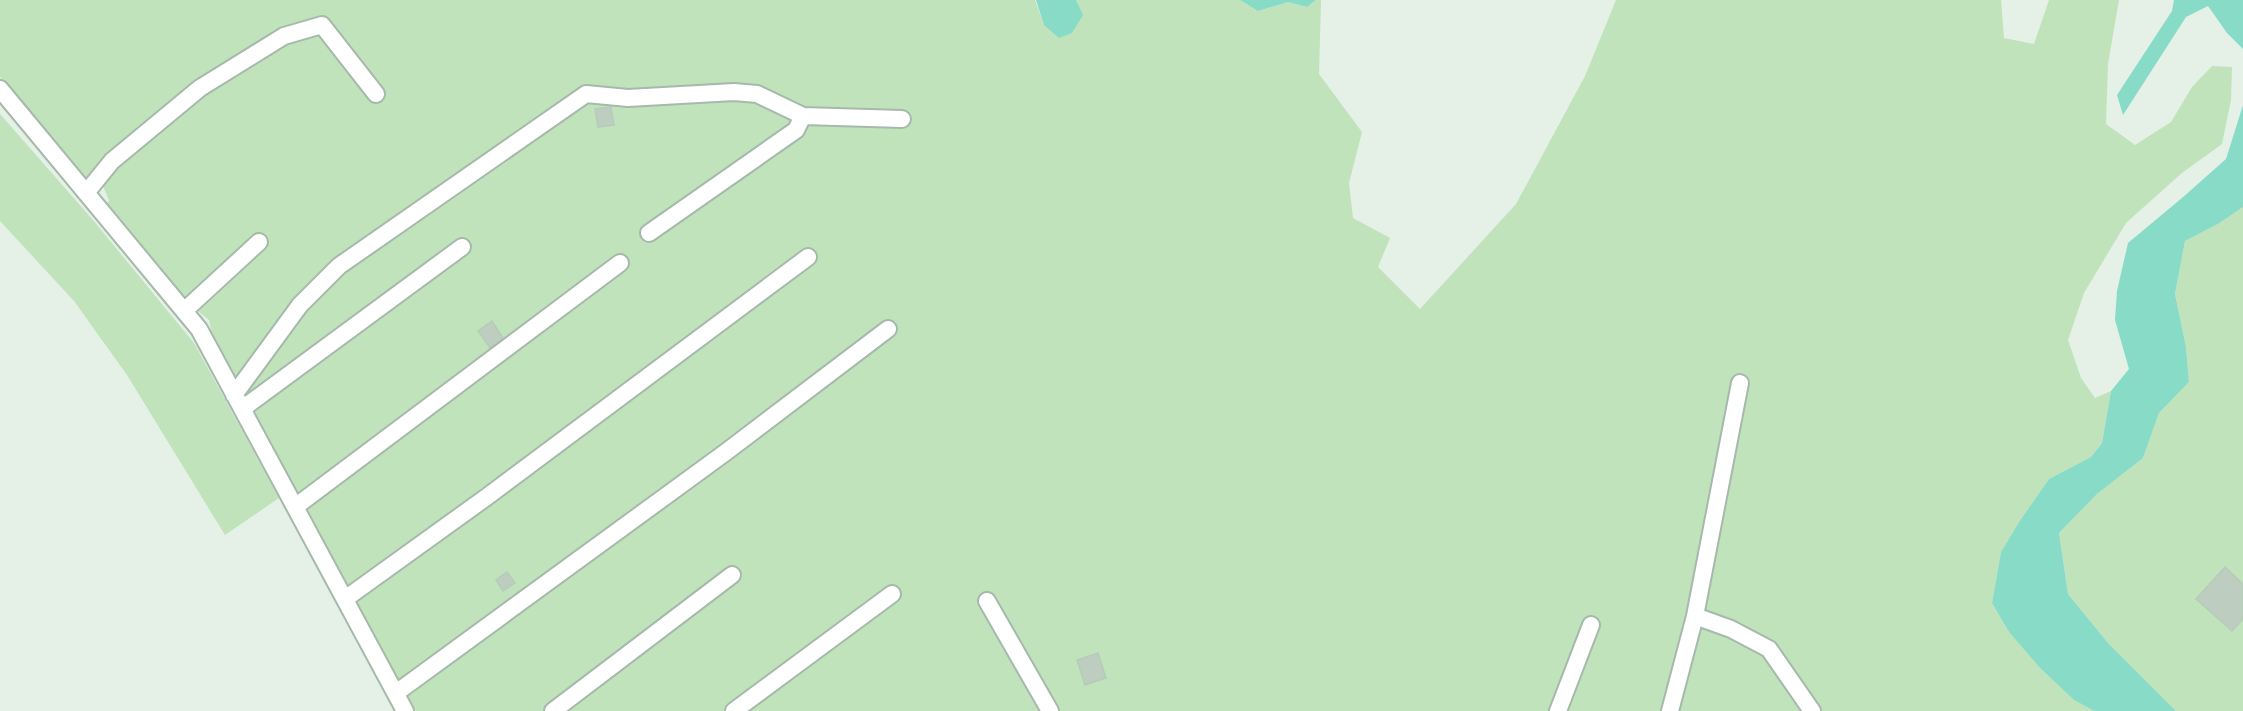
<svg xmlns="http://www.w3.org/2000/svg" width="2243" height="711" font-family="'DejaVu Sans',sans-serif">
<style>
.green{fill:#c0e3bc}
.water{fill:#87dbc7}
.building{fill:#bdcec0;stroke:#b6cbba;stroke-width:1.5}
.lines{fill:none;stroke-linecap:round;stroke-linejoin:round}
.minor-casing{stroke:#a6b9ab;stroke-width:20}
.minor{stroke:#fff;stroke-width:16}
</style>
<rect width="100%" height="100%" fill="#e5f0e7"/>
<!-- green -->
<path class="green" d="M 0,0 L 1035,0 L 1044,25 L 1082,15 L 1076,0 L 1240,0 L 1258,11 L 1288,2 L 1307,7 L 1316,0 L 1321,0 L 1319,74 L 1362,132 L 1349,183 L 1353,218 L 1390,238 L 1378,267 L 1420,309 L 1516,204 L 1585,76 L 1616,0 L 2001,0 L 2004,38 L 2034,44 L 2049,0 L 2119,0 L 2108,64 L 2106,124 L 2135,145 L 2171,122 L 2192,87 L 2212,66 L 2232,67 L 2231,100 L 2222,144 L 2182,173 L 2126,223 L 2084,293 L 2068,340 L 2081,378 L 2095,398 L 2111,391 L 2102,443 L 2091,457 L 2049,479 L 2019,522 L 2001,552 L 1992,603 L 2009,632 L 2040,668 L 2074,700 L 2094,711 L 416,711 L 213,341 L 209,320 L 182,298 L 106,206 L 109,200 L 102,184 L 85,181 L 69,156 L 51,141 L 43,127 L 30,115 L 0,77 Z
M 0,114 L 93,220 L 194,343 L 279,498 L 225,535 L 127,375 L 74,301 L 0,221 Z
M 2243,207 L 2243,711 L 2176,711 L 2108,643 L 2068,594 L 2059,533 L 2097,494 L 2143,458 L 2159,413 L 2189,382 L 2186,347 L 2175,294 L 2185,241 L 2218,224 Z"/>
<!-- water -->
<path class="water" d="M 1036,0 L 1076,0 L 1083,15 L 1072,33 L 1059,38 L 1044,25 Z
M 1240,0 L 1316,0 L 1307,7 L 1288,2 L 1258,11 Z
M 2174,0 L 2243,0 L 2243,49 L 2227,33 L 2208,6 L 2186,17 L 2123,115 L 2117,95 L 2172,11 Z
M 2243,105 L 2243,207 L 2218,224 L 2185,241 L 2175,294 L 2186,347 L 2189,382 L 2159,413 L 2143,458 L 2097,494 L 2059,533 L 2068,594 L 2108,643 L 2176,711 L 2094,711 L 2074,700 L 2040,668 L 2009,632 L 1992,603 L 2001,552 L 2019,522 L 2049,479 L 2091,457 L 2102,443 L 2111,391 L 2129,369 L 2115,320 L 2117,291 L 2128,243 L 2182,198 L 2226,159 Z"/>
<!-- building -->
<path class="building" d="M 611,107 L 614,125 L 598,127 L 595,109 Z
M 492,321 L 503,338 L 490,348 L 478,331 Z
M 2225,567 L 2243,584 L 2243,619 L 2232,631 L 2196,599 Z
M 507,572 L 515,583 L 503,591 L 496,580 Z
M 1098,653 L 1106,678 L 1085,685 L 1077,660 Z"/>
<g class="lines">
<!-- minor casing -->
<g class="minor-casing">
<path id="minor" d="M 0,89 L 199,329 L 405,711
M 86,193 L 112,161 L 200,88 L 284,36 L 322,25 L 376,94
M 649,233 L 796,130 L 803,116
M 184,311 L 259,242
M 234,395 L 300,305 L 339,266 L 586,94 L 628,98 L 734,92 L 757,94 L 803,116 L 902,119
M 242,409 L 462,247
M 295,507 L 620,263
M 345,599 L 488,496 L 808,257
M 987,601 L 1050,711
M 1695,616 L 1731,629 L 1769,649 L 1812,711
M 396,693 L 726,452 L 888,329
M 553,711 L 732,575
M 734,711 L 892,594
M 1558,711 L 1591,625
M 1670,711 L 1695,616 L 1740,383"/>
</g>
<!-- minor -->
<use href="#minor" class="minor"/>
</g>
</svg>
